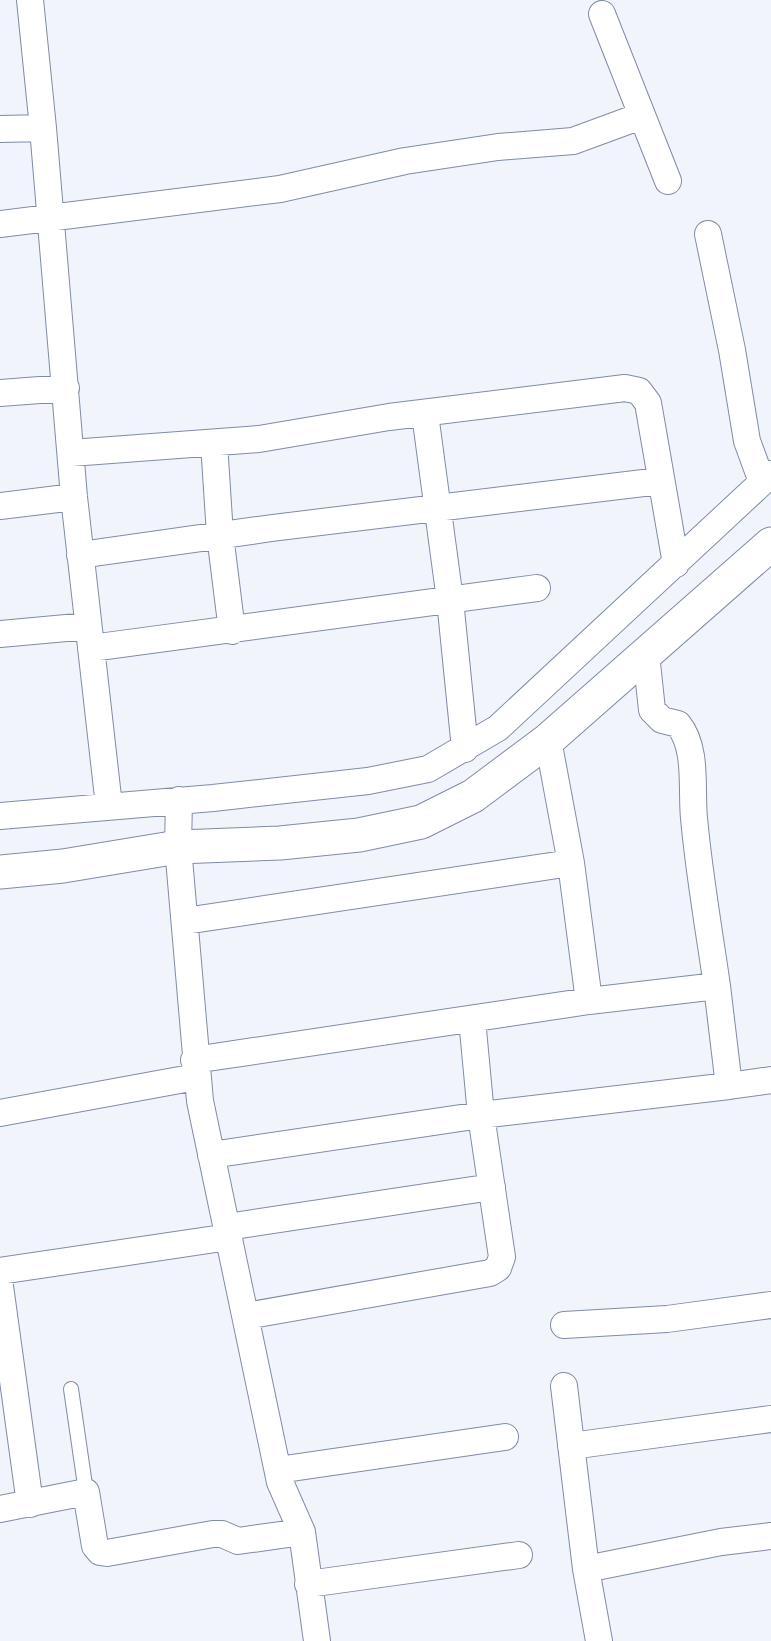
<svg xmlns="http://www.w3.org/2000/svg" width="771" height="1641" font-family="'Space Grotesk',sans-serif">
<style>
.lines{fill:none;stroke-linecap:round;stroke-linejoin:round}
.lane-casing{stroke:#7f8ca6;stroke-width:16}
.street-casing{stroke:#7f8ca6;stroke-width:28}
.secondary-casing{stroke:#7f8ca6;stroke-width:35}
.lane{stroke:#fff;stroke-width:14}
.street{stroke:#fff;stroke-width:26}
.secondary{stroke:#fff;stroke-width:33}
</style>
<rect width="100%" height="100%" fill="#f1f4fa"/>
<g class="lines">
<!-- lane casing -->
<g class="lane-casing">
<path id="lane" d="M 71,1389 L 86,1492"/>
</g>
<!-- street casing -->
<g class="street-casing">
<path id="street" d="M 30,0 L 43,128 L 74,497 L 109,806
M 602,14 L 668,181
M 0,129 L 43,128
M 0,224 L 280,189 L 405,161 L 498,147 L 573,141 L 641,116
M 708,234 L 732,350 L 747,441 L 762,482
M 0,393 L 66,388
M 425,414 L 450,600 L 465,749
M 214,443 L 220,535 L 232,631
M 71,453 L 259,439 L 389,417 L 625,388 L 639,391 L 648,403 L 676,564
M 0,506 L 74,497
M 80,555 L 272,528 L 660,481
M 0,634 L 88,626
M 91,648 L 537,588
M 179,800 L 178,847 L 200,1101 L 280,1482 L 302,1532 L 317,1641
M 0,816 L 213,798 L 368,781 L 428,769 L 498,728 L 771,474
M 185,921 L 571,863 L 548,740
M 589,1001 L 717,986 C 709,930 699,874 694,818 C 691,789 698,748 678,724 L 662,720 L 652,710 L 646,654
M 194,1060 L 589,1001 L 571,863
M 729,1086 L 771,1080
M 0,1113 L 196,1077
M 211,1155 L 481,1115 L 729,1086 L 717,986
M 227,1227 L 492,1187
M 0,1271 L 229,1237
M 0,1286 L 30,1504
M 246,1316 L 490,1273 L 498,1268 L 502,1257 L 481,1115 L 472,1019
M 564,1325 L 667,1319 L 771,1305
M 564,1386 L 586,1569 L 599,1641
M 571,1446 L 771,1419
M 278,1470 L 505,1437
M 0,1509 L 86,1492 L 95,1546 L 100,1552 L 107,1553 L 213,1534 L 222,1534 L 238,1541 L 302,1532
M 586,1569 L 721,1542 L 771,1536
M 308,1584 L 519,1555"/>
</g>
<!-- secondary casing -->
<g class="secondary-casing">
<path id="secondary" d="M 0,872 L 63,866 L 178,847 L 280,843 L 359,835 L 421,822 L 473,796 L 548,740 L 771,544"/>
</g>
<!-- lane -->
<use href="#lane" class="lane"/>
<!-- street -->
<use href="#street" class="street"/>
<!-- secondary -->
<use href="#secondary" class="secondary"/>
</g>
</svg>
